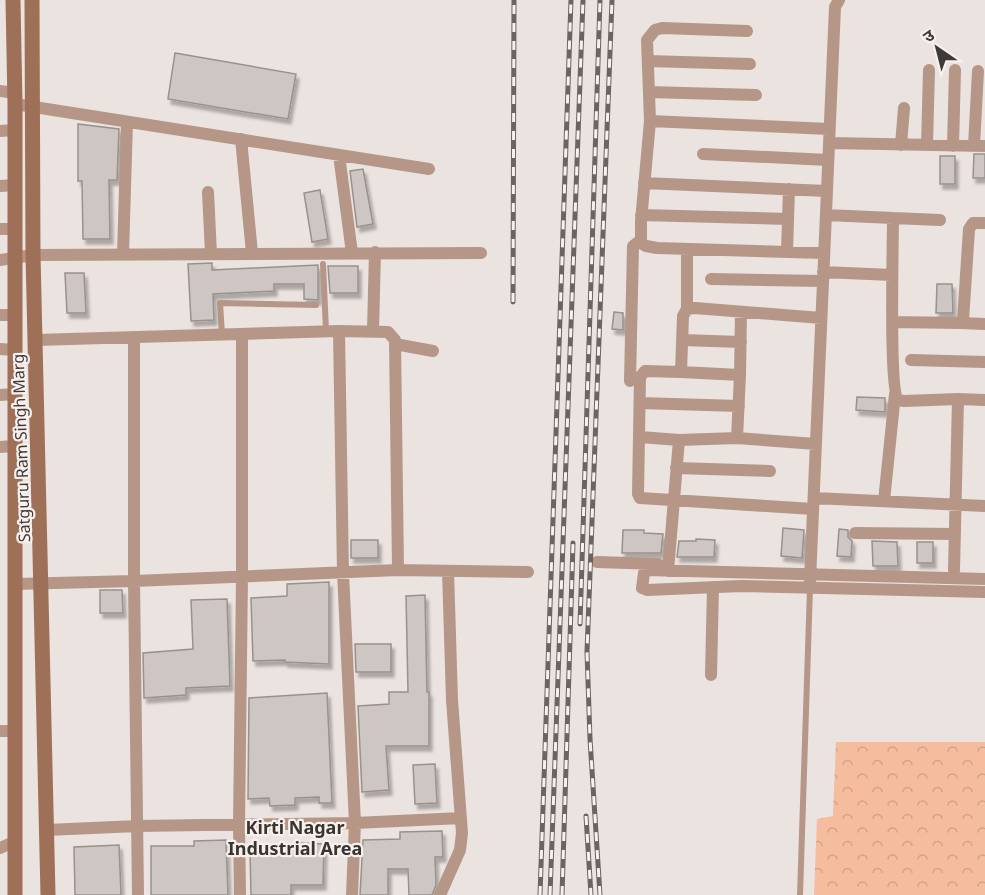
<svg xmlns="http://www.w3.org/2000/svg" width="985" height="895" font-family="'Noto Sans','Noto Sans Devanagari',sans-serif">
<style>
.forest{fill:url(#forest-crowns)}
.building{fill:#cec6c2;stroke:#99918d;stroke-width:1.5;filter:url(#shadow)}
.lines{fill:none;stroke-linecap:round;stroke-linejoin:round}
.service{stroke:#b69686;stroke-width:6}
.minor{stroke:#b69686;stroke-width:12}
.secondary{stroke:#9e7057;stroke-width:15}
.rail-casing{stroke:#6a6563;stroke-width:5}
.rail{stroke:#f8f0ec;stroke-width:3;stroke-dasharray:9;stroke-linecap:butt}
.labels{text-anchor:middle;stroke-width:4.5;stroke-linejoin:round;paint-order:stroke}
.street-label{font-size:16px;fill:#3e3a39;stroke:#f8f0ec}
.neighbourhood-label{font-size:18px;font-weight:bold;fill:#3a3430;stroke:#f8f0ec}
</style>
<defs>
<pattern id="forest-crowns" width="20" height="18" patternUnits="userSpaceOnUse" patternTransform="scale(1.5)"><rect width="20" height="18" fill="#f5bc9e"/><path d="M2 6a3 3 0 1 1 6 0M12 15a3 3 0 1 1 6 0" fill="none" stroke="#d3a289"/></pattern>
<filter id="shadow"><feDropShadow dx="3" dy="5" stdDeviation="1.5" flood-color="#0004"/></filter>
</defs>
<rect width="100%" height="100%" fill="#ebe3df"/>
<!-- forest -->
<path class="forest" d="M 836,742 L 985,742 L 985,895 L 814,895 L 817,819 L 833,816 Z"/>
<!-- building -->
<path class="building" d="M 175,53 L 296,74 L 288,119 L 168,99 Z
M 78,124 L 119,129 L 117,180 L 109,180 L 110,239 L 83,239 L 82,181 L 78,181 Z
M 974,154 L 985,154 L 985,178 L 973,178 Z
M 940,156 L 955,156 L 955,184 L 940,184 Z
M 363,169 L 373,224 L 357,227 L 350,171 Z
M 320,190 L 328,239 L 312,242 L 304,193 Z
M 212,263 L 212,270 L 318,265 L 318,300 L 304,299 L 304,284 L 274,284 L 274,291 L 213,294 L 214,320 L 191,321 L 188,264 Z
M 328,266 L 358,266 L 358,293 L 330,293 Z
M 65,273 L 84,273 L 86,313 L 67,313 Z
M 937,284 L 952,284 L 953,313 L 936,313 Z
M 614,312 L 623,313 L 623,330 L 612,329 Z
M 857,397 L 885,398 L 885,412 L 856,410 Z
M 783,528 L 804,530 L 802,558 L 781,556 Z
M 839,529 L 848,530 L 848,537 L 852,541 L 851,557 L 837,556 Z
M 623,530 L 644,530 L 644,533 L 663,534 L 661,553 L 622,553 Z
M 696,539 L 715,540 L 714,557 L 677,557 L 679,541 L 696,541 Z
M 351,540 L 378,540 L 378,558 L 351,558 Z
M 872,541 L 897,542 L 898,566 L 873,566 Z
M 917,542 L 933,542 L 933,563 L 917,563 Z
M 329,582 L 329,664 L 285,662 L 285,660 L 253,661 L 251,598 L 287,596 L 287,584 Z
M 100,590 L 122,590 L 123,613 L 100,613 Z
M 425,595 L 427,692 L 429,692 L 429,746 L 386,746 L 389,790 L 362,792 L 358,706 L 389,704 L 389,692 L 408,692 L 406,596 Z
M 227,599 L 230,686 L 186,688 L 186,695 L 144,698 L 143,653 L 193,649 L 191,600 Z
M 355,644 L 391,644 L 391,672 L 356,672 Z
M 327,693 L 332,803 L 319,803 L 319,797 L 295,798 L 295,805 L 270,806 L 269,798 L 248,799 L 249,698 Z
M 435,764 L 437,803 L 415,804 L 413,765 Z
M 442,831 L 443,857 L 435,857 L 436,885 L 432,895 L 409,895 L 408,869 L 388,869 L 388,895 L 360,895 L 363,840 L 400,839 L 400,832 Z
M 226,840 L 228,895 L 151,895 L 151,846 L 194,846 L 194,841 Z
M 299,843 L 324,844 L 323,885 L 291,885 L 291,895 L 251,895 L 250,850 L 299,848 Z
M 119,845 L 121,895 L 75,895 L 74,847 Z"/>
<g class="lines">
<!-- service -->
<path class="service" d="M 323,264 L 326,331
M 222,335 L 220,303 L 316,305
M 800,895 L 810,588"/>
<!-- minor -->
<path class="minor" d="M 648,61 L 750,64
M 0,91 L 15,93
M 649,92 L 756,95
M 15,104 L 429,169
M 650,121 L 647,40 L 655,30 L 662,28 L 747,31
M 0,131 L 15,130
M 241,139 L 252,253
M 829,143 L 985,146
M 901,145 L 904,108
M 927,145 L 929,70
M 953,146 L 955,70
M 974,146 L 978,71
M 703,154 L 828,160
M 339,155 L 352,253
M 644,183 L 827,191
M 0,186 L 15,185
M 208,192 L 211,254
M 641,215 L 788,219
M 826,215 L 893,218 C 893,243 889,389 898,400 L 904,401 L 958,399
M 893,218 L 940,220
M 0,229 L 14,229
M 787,252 L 789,189
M 824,253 L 657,248 L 646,246 L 641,243 L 641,221 L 650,121 L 829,129
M 123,254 L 127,122
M 0,260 L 33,255 L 481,253
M 823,272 L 892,275
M 711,279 L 823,281
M 687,309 L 687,249
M 0,315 L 14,315
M 893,322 L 960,323 L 963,321 L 969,229 L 973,223 L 985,223
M 960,323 L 985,324
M 339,331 L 343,573 L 355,823 L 352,895
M 373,331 L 375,252
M 134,338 L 134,581 L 138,895
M 682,340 L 741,342
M 395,344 L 433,351
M 0,349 L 14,350
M 911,360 L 985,362
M 681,372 L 740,375 L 737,438 L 816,444
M 740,375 L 741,312
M 630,381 L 633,246 L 641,240
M 0,395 L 14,394
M 640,403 L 739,406
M 640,437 L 679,440 L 668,571
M 679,440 L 737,438
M 0,447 L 14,446
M 676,468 L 770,471
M 814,498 L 985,506
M 884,501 L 895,394
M 813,509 L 640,498 L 638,494 L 640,377 L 645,371 L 681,372 L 683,316 L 687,309 L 695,308 L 821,318
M 855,533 L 955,534
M 597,562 L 658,564
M 398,570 L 528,572
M 954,570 L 958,399 L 985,400
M 985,579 L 647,570 L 644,573 L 642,588 L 647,590 L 741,586 L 985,592
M 810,580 L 835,7 L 839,0
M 14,584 L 134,581 L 398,570 L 395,340 L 388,332 L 339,331 L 36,340
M 711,675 L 713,587
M 0,731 L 14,731
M 47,830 L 137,826 L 355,823 L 461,818
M 0,848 L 14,842
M 240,895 L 239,826 L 242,577 L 242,334
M 440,895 L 460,850 L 462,833 L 452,700 L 448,571"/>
<!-- secondary -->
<path class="secondary" d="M 13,0 L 15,104 L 15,895
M 32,0 L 33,255 L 48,895"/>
<!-- rail casing -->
<g class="rail-casing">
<path id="rail" d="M 513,302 L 514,0
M 580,624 L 600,0
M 586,816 L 591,895
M 540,895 L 571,0
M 550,895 L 583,0
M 562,895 L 573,543
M 600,895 L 590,739 L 587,652 L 612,0"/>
</g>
<!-- rail -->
<use href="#rail" class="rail"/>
</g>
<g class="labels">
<!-- street labels -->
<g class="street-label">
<text transform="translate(21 448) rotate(-92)" y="6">Satguru Ram Singh Marg</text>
</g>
<!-- neighbourhood labels -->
<g class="neighbourhood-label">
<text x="295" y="834">Kirti Nagar<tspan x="295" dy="21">Industrial Area</tspan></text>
</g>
</g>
<!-- north arrow -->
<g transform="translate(937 48) rotate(325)" stroke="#f8f0ec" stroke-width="4.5" paint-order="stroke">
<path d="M0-4.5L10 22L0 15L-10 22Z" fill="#3e3a39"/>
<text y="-9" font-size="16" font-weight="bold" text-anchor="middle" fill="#3e3a39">उ</text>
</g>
</svg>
